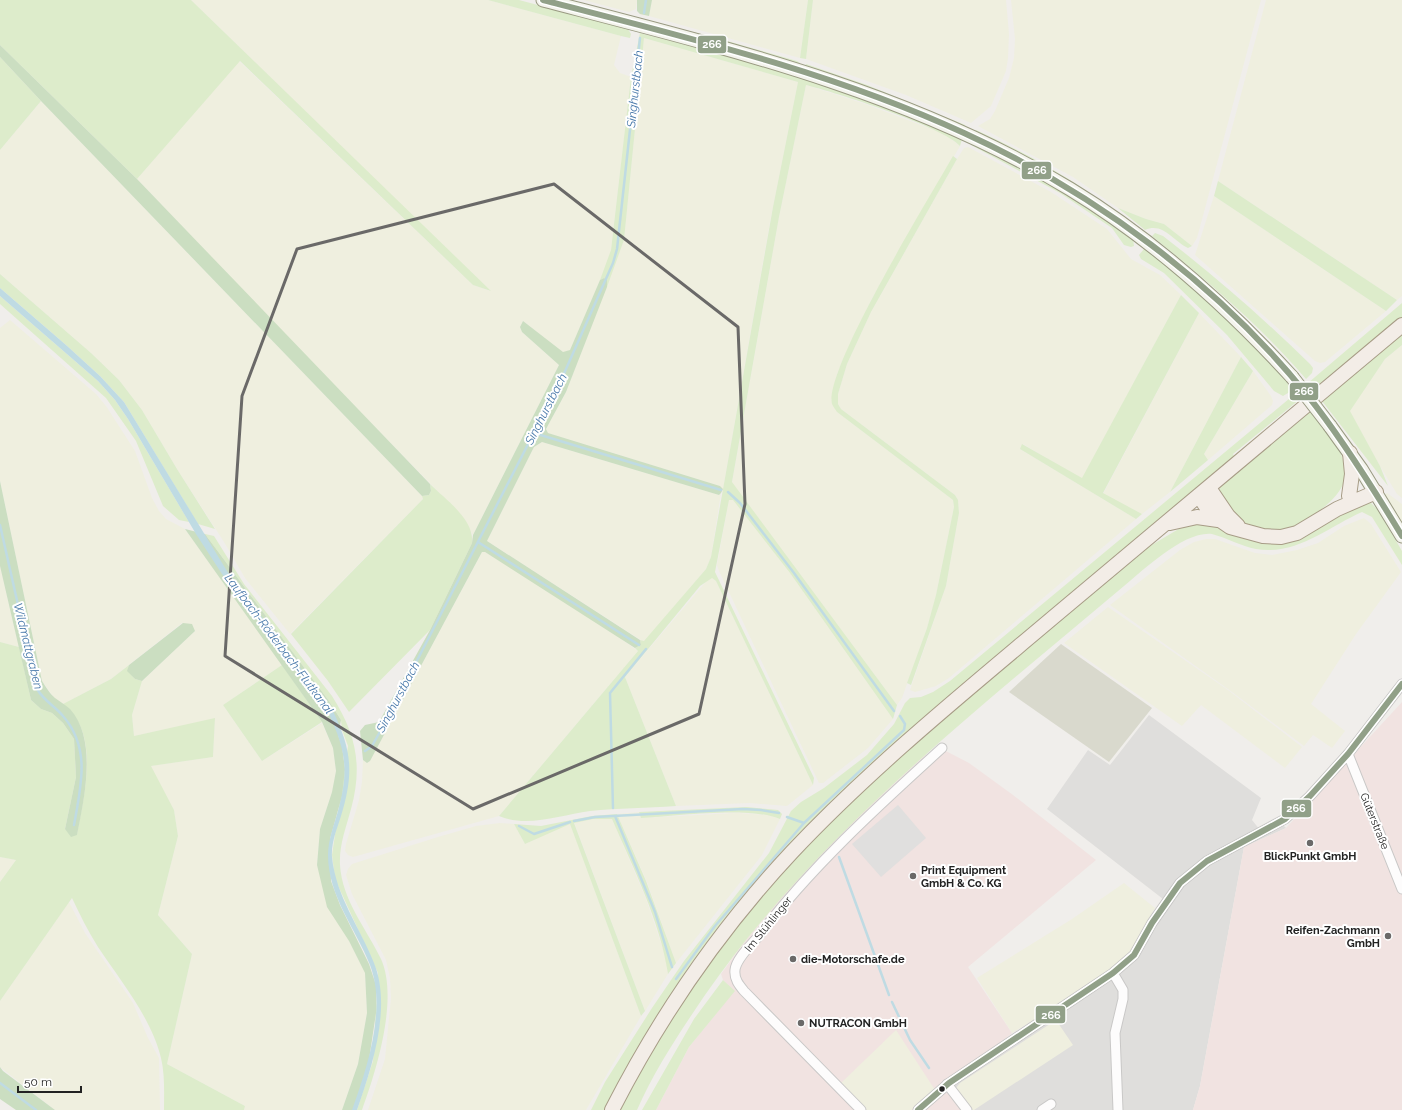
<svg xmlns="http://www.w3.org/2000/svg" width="1402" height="1110" font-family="Raleway,sans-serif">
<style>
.residential{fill:#dfdedc}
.commercial{fill:#f1e3e1}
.construction{fill:#d9d9cd}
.farmland{fill:#efefdf}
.grass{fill:#ddeccb}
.forest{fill:#cbdec1}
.parking{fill:#e0dfde}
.water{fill:#bfdbe3}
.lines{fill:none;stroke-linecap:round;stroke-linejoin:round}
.stream{stroke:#bfdbe3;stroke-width:2.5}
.street-casing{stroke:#c9c8c7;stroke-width:11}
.secondary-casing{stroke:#999a82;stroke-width:15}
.primary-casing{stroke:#a79c86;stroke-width:16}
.street{stroke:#fdfcfc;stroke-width:9}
.secondary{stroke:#f4f4ed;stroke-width:13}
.primary{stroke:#f3ede7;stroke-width:14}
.secondary-bridge-casing{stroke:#999a82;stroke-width:15;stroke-linecap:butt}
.secondary-bridge{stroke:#f4f4ed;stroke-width:13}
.bus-1-casing{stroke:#fff;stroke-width:9}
.bus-1{stroke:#91a088;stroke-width:6}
.marked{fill:none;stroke:#6a6968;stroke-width:3;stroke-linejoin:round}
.poi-dot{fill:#6a6968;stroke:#fff;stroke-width:1.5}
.bus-dot{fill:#222;stroke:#fff;stroke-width:1.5}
.labels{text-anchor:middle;stroke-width:4;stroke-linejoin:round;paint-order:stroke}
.street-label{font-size:11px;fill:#222;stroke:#fff}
.poi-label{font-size:11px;font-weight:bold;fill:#222;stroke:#fff;text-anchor:start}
.water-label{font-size:12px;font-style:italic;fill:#4a7aab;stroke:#fff}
.line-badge{stroke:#fff;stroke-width:1.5}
.badge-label{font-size:11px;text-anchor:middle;font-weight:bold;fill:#fff}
</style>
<rect width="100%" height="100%" fill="#f0eeeb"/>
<!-- residential -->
<path class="residential" d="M 1149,715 L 1261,798 L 1252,820 L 1260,830 L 1278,820 L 1286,828 L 1244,847 L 1200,1086 L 1193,1110 L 965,1110 L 948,1087 L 1134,948 L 1163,899 L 1047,809 L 1088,750 L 1110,765 Z"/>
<!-- commercial -->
<path class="commercial" d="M 1402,702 L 1402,1110 L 1193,1110 L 1200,1086 L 1244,847 L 1286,828 Z
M 940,748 L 969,763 L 1013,795 L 1096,860 L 968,967 L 1012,1033 L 948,1087 L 964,1110 L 656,1110 L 689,1047 L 734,991 L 723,980 L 721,974 L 742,945 L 788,889 L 837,836 L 924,756 Z"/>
<!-- construction -->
<path class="construction" d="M 1061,644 L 1152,708 L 1109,762 L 1009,692 Z"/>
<!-- farmland -->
<path class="farmland" d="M 191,0 L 488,0 L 621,36 L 614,65 L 620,73 L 631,77 L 611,250 L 608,262 L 570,350 L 563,353 L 523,321 L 520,327 L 522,332 L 559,365 L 473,535 L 460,514 L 322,373 L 137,179 L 239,61 L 473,285 L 490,291 Z
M 584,0 L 637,0 L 636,9 L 629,12 Z
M 652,0 L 808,0 L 800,58 L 649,16 Z
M 813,0 L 1006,0 L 1009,34 L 1008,58 L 1006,71 L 991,106 L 971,123 L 906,95 L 806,59 Z
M 1011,0 L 1261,0 L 1197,238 L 1192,246 L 1164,224 L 1146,219 L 1118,208 L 1073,177 L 978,126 L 990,119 L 995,111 L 1009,78 L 1014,58 L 1015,39 Z
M 1266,0 L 1402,0 L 1402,296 L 1397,300 L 1218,181 Z
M 644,38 L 798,82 L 770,222 L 723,489 L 720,486 L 548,433 L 546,429 L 566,392 L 624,240 Z
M 806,85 L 865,104 L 945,134 L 960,146 L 871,300 L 837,374 L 833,394 L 837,412 L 953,500 L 954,507 L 935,600 L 927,628 L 902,698 L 897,705 L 732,483 L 779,217 Z
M 41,101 L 422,496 L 423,499 L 290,634 L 245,578 L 224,542 L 177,469 L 142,410 L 119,380 L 91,353 L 0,274 L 0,150 Z
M 968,147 L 1051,192 L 1107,229 L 1131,259 L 1160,275 L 1181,295 L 1082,479 L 1023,444 L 1020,449 L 1136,519 L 949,678 L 936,686 L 915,692 L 910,690 L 946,586 L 959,513 L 958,500 L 955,495 L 841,409 L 838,404 L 838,394 L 847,364 L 871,312 L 957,159 L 964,148 Z
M 1214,196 L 1386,311 L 1325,362 L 1320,363 L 1315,361 L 1195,255 Z
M 1199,313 L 1241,357 L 1170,492 L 1142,514 L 1103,494 Z
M 10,320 L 96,394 L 106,406 L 135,451 L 152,498 L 159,511 L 166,519 L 185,529 L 282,665 L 223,705 L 262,761 L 322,723 L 333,748 L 336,771 L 332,792 L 320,829 L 317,865 L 349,941 L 365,972 L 367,1013 L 358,1064 L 342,1110 L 244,1110 L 245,1106 L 167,1064 L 192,954 L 158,915 L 178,836 L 174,810 L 150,766 L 213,757 L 215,719 L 134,736 L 132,715 L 142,681 L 195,631 L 182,623 L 111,679 L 63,704 L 54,698 L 42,681 L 0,481 L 0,328 Z
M 1402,345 L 1402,498 L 1397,494 L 1380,466 L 1349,411 L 1385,359 Z
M 1253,371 L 1271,396 L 1273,401 L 1272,405 L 1208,460 L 1204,454 Z
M 542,442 L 719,495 L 721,493 L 711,557 L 706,569 L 644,642 L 487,541 L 534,447 Z
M 1387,493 L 1402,504 L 1402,527 L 1384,495 Z
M 729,500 L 733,500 L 790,573 L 893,719 L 868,748 L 823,783 L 819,783 L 719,571 L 717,565 Z
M 1364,518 L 1371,524 L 1401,572 L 1356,634 L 1311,704 L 1345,731 L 1332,748 L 1313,735 L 1304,746 L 1232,692 L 1110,605 L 1180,550 L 1194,542 L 1206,539 L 1215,539 L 1255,553 L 1272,555 L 1297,550 L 1318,543 L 1344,526 Z
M 482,552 L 485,552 L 592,618 L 638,651 L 499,816 L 353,857 L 348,855 L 345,851 L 346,844 L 359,800 L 362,782 L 363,760 L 367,763 L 370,761 Z
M 0,566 L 19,647 L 0,642 Z
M 709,578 L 712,578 L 716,581 L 813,785 L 787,806 L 750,803 L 676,806 L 625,677 Z
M 1108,607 L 1228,690 L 1302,747 L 1285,768 L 1201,705 L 1182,726 L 1064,643 Z
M 639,812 L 641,818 L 737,813 L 769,815 L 780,819 L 762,855 L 676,963 L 647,882 L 617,814 Z
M 593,819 L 612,819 L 646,899 L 666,958 L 668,974 L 645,1011 L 574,822 Z
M 500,823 L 514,824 L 525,844 L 570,823 L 641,1016 L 586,1110 L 368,1110 L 385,1059 L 391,998 L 390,978 L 386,960 L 352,894 L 346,875 L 348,869 L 352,864 L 438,837 L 476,826 Z
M 0,857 L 16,860 L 0,882 Z
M 1124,883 L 1155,908 L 1134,948 L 1126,957 L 1084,990 L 1012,1033 L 977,978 L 1072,919 Z
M 69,902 L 85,933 L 133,1003 L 148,1038 L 159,1058 L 160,1110 L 55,1110 L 0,1067 L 0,1001 Z
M 1056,1020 L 1073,1045 L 974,1110 L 971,1110 L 957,1092 L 956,1088 L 960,1083 Z
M 896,1030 L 935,1090 L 912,1110 L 866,1110 L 840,1084 Z"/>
<!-- grass -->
<path class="grass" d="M 0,0 L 191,0 L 491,291 L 473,285 L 240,61 L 137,179 L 0,45 Z
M 488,0 L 519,0 L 628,29 L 631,34 L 630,38 L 621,36 Z
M 808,0 L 813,0 L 806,59 L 800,58 Z
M 640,19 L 713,37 L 797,61 L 800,63 L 799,66 Z
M 640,33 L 718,53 L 827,86 L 933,125 L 962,139 L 960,146 C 944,127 834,92 806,85 L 779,217 L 732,482 L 897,705 L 893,719 L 790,573 L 733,500 L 729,500 L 715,572 L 814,778 L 813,785 L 716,581 L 712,578 L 700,586 L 625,677 L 676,806 C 647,808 618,808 590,811 C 560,815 528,828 499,816 L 638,651 L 635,648 L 641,645 L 640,640 L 644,641 L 706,569 L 711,557 L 773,207 L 798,82 L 644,38 L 624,240 L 607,287 L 607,280 L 604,278 L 600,280 L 611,250 L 631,77 Z
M 0,57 L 41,101 L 0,150 Z
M 806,64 L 867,85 L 965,125 L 966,129 L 804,68 Z
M 976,130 C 1035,157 1093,190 1142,233 L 974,131 Z
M 973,142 L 1062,191 L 1133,239 L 1134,246 L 1131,247 L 1124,245 L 1112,228 L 1060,193 L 971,145 Z
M 953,156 L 957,159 L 871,312 L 847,364 L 838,394 L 838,404 L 841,409 L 955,495 L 958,500 L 959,513 L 946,586 L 911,685 L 907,683 L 927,628 L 936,595 L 954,507 L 953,500 L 837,412 C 835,409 833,406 832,404 C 824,369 931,195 953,156 Z
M 1218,181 L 1397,300 L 1386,311 L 1214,196 Z
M 1118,208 L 1146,219 L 1164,224 L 1192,246 L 1188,248 C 1173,241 1163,222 1145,230 Z
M 1155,233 L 1163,236 C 1215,276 1263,318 1310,364 L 1313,368 L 1312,373 L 1306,379 C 1260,325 1206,280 1152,236 Z
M 1144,249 L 1147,249 C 1198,289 1244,335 1288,382 L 1287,383 L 1293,390 L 1283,396 L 1274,391 L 1227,335 L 1164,273 L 1141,259 L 1139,255 Z
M 0,274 L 91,353 L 119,380 L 142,410 L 177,469 L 215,529 L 198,524 L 124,402 L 100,376 L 66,345 L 0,288 Z
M 1181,295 L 1199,313 L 1103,493 L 1142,514 L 1136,519 L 1020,449 L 1022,444 L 1082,478 Z
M 0,296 L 98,381 L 115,400 L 128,419 L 189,522 L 179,520 L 163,506 L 136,441 L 106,398 L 0,304 Z
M 1402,303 L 1402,318 L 1313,389 L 1308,383 Z
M 1402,333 L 1402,345 L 1385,359 L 1350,411 L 1380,466 L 1388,486 L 1322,401 Z
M 1241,357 L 1253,371 L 1204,454 L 1208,460 L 1170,492 Z
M 1296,393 L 1300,399 L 1233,454 L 1234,456 L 831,805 L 627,1068 L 604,1110 L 591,1110 L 605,1082 L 652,1008 L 684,961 L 769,853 L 791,811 L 801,802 L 824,788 L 867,755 L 894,724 L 905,703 L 910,698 L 921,697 L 933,692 L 950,681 Z
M 1309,409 L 1325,431 L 1328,430 C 1337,445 1348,462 1344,481 C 1340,500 1302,526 1284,529 C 1272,531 1264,529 1253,526 C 1249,525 1242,524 1239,522 C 1231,515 1225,503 1219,494 L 1220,487 L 1225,480 Z
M 430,484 C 445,499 475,520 472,543 L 430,630 L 349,712 L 328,681 L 291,634 L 423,499 L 422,496 L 429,495 L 431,491 Z
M 1370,502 L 1378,510 L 1402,551 L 1402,565 L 1372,517 L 1362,512 C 1328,527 1296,556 1256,549 C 1241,546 1227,538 1212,534 C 1184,531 1145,569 1124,586 C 975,712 818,833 705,995 C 680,1032 655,1069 637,1110 L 618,1110 L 655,1042 L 720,945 L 791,861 L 896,758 L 1145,549 L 1187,524 L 1208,524 L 1253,540 L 1323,521 Z
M 205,534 L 214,536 L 244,584 L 332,696 C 356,734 363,765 351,809 C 346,828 339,845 340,865 C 342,900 366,928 381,959 C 399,999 376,1071 362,1110 L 357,1110 L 373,1061 L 378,973 L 335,879 L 332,855 L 348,746 L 342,730 L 341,720 L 329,701 Z
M 0,642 L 19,647 L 31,700 L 41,709 L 52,713 L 63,723 L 74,739 L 76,777 L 65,829 L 77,834 C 84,796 101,732 63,704 L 111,679 L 129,665 L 128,671 L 135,679 L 142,681 L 132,715 L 134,736 L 215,718 L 213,757 L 151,766 L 174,810 L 178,836 L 158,915 L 192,954 L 167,1064 L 245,1106 L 244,1110 L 164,1110 C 164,1093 165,1075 161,1058 C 152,1019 120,980 98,947 C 88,931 80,915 72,898 L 0,1001 L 0,882 L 16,860 L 0,857 Z
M 282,665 L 322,722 L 262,761 L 223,705 Z
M 747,807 L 778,810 L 782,814 L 780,819 C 749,806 676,816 641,818 L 639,812 Z
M 617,814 L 646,881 L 676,963 L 668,974 C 660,920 633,868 612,819 L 593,819 L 574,823 L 645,1011 L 641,1016 L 570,824 L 525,844 L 514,824 L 541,826 L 592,816 Z
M 723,980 L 735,991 L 689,1047 L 656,1110 L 642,1110 L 694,1019 Z"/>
<!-- forest -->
<path class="forest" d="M 637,0 L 652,0 L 649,16 L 640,14 L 637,11 Z
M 0,45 L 137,179 L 430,484 L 431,491 L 429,495 L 422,496 L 41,101 L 0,57 Z
M 604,278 L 607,280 L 607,287 L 566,392 L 546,429 L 548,433 L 720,486 L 723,489 L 721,493 L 719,495 L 542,442 L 534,447 L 487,541 L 640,640 L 641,645 L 635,648 L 485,552 L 482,552 L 370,761 L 367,763 L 363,760 L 360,731 L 365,725 L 379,722 L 430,630 L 472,543 L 473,535 L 559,365 L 522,332 L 520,327 L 523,321 L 563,352 L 570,350 L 600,280 Z
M 0,481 L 42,681 C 46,687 50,694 55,698 C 60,702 66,705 70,709 C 98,740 84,799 77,835 L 71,837 L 65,829 L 76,777 L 74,739 L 63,723 L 52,713 L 41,709 L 31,700 L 0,566 Z
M 185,529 L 205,534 L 329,701 L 341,720 L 338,735 L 342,746 L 345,769 L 342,796 L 330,839 L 331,881 L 340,905 L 369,964 L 376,985 L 376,1013 L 369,1060 L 354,1110 L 342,1110 L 358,1064 L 367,1013 L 365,973 L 349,941 L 327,907 L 317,865 L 320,829 L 332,792 L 336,771 L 333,748 L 322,722 Z
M 183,623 L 192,624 L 195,631 L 142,681 L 135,679 L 127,671 L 129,665 Z
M 0,1067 L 3,1071 L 55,1110 L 16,1110 L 0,1099 Z"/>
<!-- parking -->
<path class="parking" d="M 898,805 L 926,838 L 881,877 L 852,844 Z"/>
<!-- water -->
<path class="water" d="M 0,288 L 66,345 L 100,376 L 124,402 L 227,571 L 333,711 C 352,751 354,773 341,816 C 337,829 331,843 332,857 C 336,897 360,927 374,963 C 392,1007 372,1067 357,1110 L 352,1110 C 367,1068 387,1009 370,965 C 356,929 328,896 328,855 C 328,840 334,825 338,811 C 349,771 346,751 329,714 L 222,574 L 196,534 L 128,419 L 115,400 L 98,381 L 0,296 Z"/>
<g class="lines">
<!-- stream -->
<path class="stream" d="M 644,13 L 646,0
M 534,433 L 721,490
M 728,492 L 740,503 L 794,573 L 894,711
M 0,525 L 37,689 C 45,702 54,705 63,716 C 91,748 81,786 74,825
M 478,542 L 639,645
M 365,751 L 372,746 L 386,721 L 562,378 L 613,263 L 617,249 L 640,38
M 613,808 L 610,693 L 646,649
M 615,816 L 655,912 L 672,967
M 787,817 L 804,823
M 574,821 L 595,817 L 743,809 L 761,810 L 779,813
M 519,826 L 534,834 L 570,822
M 839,857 L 889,995
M 676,979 L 715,926 L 804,823 L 904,730 L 905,724 L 900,716
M 892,1002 L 910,1040 L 929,1068
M 0,1083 L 36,1110"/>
<!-- street casing -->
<g class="street-casing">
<path id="street" d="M 1348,754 L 1402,889
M 1113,973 L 1123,990 L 1123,999 L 1115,1033 L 1118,1110
M 947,1084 L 967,1110
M 861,1110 L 744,991 C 739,985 734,979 735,970 C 736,959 750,946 757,938 C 811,867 876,808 942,748
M 918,1110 L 949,1083 L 1113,973 L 1134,955 L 1152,923 L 1180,883 L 1207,861 L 1285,819 L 1310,796 L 1348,754 L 1402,684
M 1042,1110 L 1051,1104"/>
</g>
<!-- secondary casing -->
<g class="secondary-casing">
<path id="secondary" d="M 543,0 C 723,47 909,91 1070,189 C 1154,240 1226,305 1292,377
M 1330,426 L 1361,469 L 1402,536"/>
</g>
<!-- primary casing -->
<g class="primary-casing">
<path id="primary" d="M 1209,488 L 1228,516 L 1238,526
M 1199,496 L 1211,514 L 1230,527 L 1263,536 L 1281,537 L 1297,533 L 1337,509 L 1376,492
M 1349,496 L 1352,474 L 1350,453
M 1170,523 L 1197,517 L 1218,520
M 612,1110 C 660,1016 720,929 792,852 C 873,766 966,691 1056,615 C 1171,518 1287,422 1402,325"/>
</g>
<!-- street -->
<use href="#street" class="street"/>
<!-- secondary -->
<use href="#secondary" class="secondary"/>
<!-- primary -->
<use href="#primary" class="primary"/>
<!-- secondary-bridge casing -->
<g class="secondary-bridge-casing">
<path id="secondary-bridge" d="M 1292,377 L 1330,426"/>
</g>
<!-- secondary-bridge -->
<use href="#secondary-bridge" class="secondary-bridge"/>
<!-- bus-1 casing -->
<g class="bus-1-casing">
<path id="bus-1" d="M 543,0 C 685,37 830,71 964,133 C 1095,193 1218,284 1308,396 C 1343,440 1373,488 1402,536
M 918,1110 L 949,1083 L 1113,973 L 1134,955 L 1152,923 L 1180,883 L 1207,861 L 1285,819 L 1310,796 L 1348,754 L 1402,684"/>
</g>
<!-- bus-1 -->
<use href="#bus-1" class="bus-1"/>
</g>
<!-- marked area -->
<path class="marked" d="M 554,184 L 738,327 L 745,504 L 699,714 L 473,809 L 225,656 L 242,396 L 297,249 Z"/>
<!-- markers -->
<g class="poi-dot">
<circle cx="1310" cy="843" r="4"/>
<circle cx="913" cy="876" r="4"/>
<circle cx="1388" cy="936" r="4"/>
<circle cx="793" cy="959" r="4"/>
<circle cx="801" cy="1023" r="4"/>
</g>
<circle class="bus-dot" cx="942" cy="1089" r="3.5"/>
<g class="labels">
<!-- street labels -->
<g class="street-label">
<text transform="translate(1375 821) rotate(68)" y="4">Güterstraße</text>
<text transform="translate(768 924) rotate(-51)" y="4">Im Stühlinger</text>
</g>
<!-- poi labels -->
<g class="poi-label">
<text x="1310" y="860" text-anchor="middle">BlickPunkt GmbH</text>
<text x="921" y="874">Print Equipment<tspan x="921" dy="13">GmbH &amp; Co. KG</tspan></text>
<text x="1380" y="934" text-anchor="end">Reifen-Zachmann<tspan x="1380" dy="13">GmbH</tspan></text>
<text x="801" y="963">die-Motorschafe.de</text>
<text x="809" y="1027">NUTRACON GmbH</text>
</g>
<!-- water labels -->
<g class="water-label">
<text transform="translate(635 89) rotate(-84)" y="4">Singhurstbach</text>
<text transform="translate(546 409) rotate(-63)" y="4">Singhurstbach</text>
<text transform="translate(279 644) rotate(53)" y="4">Laufbach-Röderbach-Flutkanal</text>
<text transform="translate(28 646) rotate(76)" y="4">Wildmattgraben</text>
<text transform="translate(398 697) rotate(-62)" y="4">Singhurstbach</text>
</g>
</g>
<g class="line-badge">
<rect x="697" y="35" width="30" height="19" rx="4" fill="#91a088"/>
<rect x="1021" y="161" width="31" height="19" rx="4" fill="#91a088"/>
<rect x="1289" y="382" width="30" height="19" rx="4" fill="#91a088"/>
<rect x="1281" y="799" width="31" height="19" rx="4" fill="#91a088"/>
<rect x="1035" y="1005" width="31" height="19" rx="4" fill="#91a088"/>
</g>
<g class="badge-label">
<text x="712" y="48">266</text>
<text x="1037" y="174">266</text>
<text x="1304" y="395">266</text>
<text x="1296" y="812">266</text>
<text x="1051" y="1019">266</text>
</g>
<!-- scale -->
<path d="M18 1086v6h63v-6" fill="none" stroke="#222222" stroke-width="2"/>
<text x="24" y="1086" font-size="12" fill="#222222" stroke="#ffffff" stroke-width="3" paint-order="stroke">50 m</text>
</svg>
